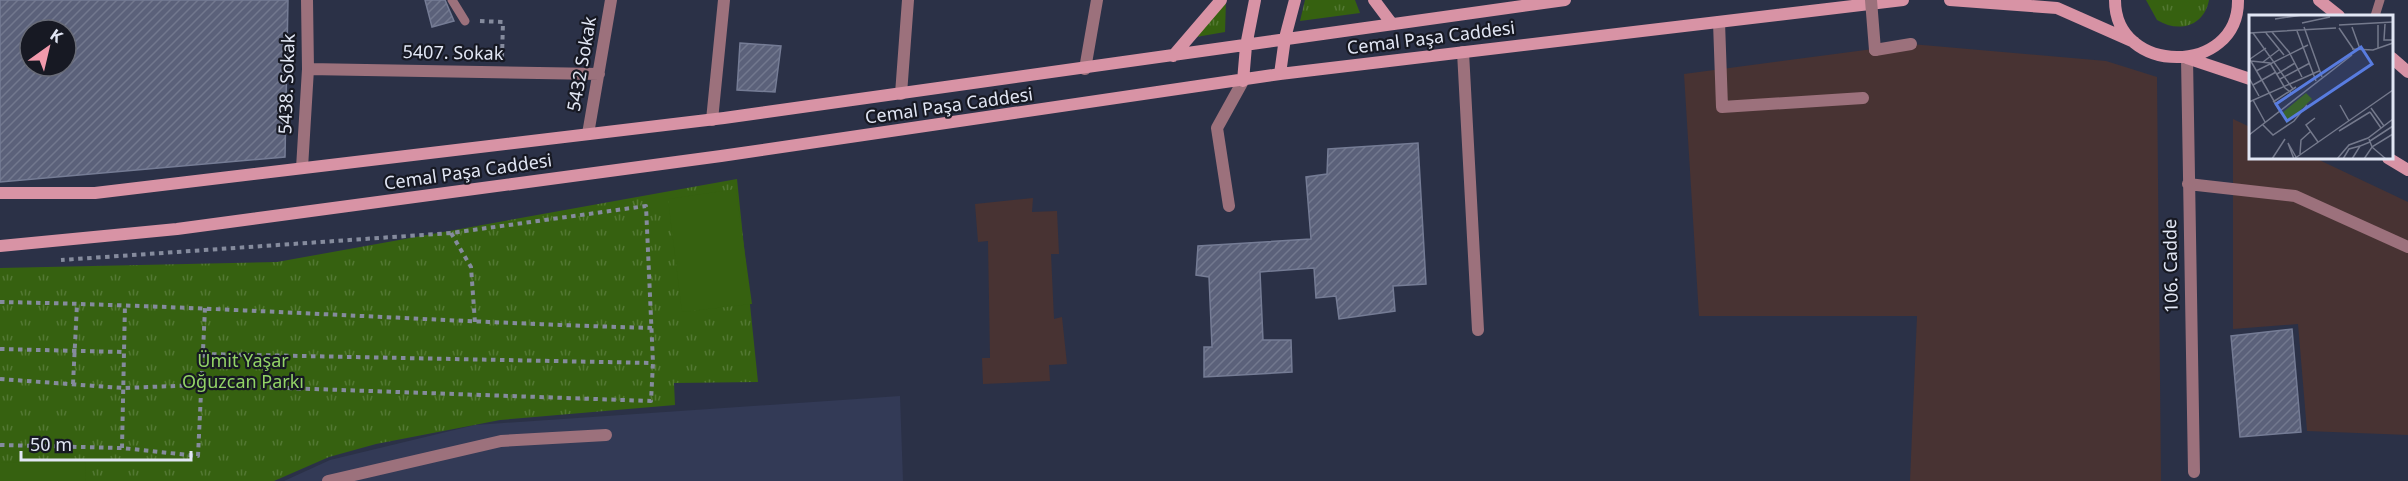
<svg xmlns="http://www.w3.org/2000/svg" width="2408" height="481" font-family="'Noto Sans',sans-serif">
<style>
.built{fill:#333a56}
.education{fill:#483333}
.grass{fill:url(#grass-tufts)}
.pitch{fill:#366110}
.building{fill:url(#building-hatch);stroke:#757c95;stroke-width:1.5;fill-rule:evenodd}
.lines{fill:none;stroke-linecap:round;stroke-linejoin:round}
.path{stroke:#858b9d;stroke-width:4;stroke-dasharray:4.5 4.5;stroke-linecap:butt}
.service{stroke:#9c717c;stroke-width:9}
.pedestrian{stroke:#9c717c;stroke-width:12}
.minor{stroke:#9c717c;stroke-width:12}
.secondary{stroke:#d893a5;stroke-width:12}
.pedestrian-bridge{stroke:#9c717c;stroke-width:12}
.labels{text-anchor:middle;stroke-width:4.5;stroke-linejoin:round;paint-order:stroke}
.street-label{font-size:18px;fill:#e1e6f4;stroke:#171923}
.park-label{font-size:18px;fill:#92d366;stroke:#171923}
.inset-road{fill:none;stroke:#74798c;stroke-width:1.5}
.view{fill:#587ce0;fill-opacity:0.15;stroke:#587ce0;stroke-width:3}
.inset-edge{fill:none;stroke:#e1e6f4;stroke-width:3}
</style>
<defs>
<pattern id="grass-tufts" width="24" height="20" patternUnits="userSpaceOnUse" patternTransform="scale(1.5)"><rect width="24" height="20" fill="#366110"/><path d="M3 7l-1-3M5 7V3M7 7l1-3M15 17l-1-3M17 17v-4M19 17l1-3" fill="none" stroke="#537833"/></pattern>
<pattern id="building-hatch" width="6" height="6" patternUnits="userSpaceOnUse" patternTransform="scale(1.5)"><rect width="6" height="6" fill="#5b617a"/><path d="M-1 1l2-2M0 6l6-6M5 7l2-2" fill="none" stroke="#72788e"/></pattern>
</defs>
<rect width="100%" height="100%" fill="#2b3147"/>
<!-- built -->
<path class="built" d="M 900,396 L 903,481 L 284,481 L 330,460 L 475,425 Z"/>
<!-- education -->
<path class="education" d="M 1911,44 L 2106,61 L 2157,77 L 2161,481 L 1910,481 L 1917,316 L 1699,316 L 1684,74 Z
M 2233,119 L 2250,127 L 2250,158 L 2315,158 L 2408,202 L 2408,435 L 2307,431 L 2298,324 L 2233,329 Z
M 1033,198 L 1032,212 L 1057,211 L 1059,254 L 1051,254 L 1054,319 L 1062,317 L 1067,364 L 1049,365 L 1050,381 L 983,384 L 982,358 L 990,358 L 988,241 L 978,242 L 975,204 Z"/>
<!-- grass -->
<path class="grass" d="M 1226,0 L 1225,32 L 1196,37 Z
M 1305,0 L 1355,0 L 1360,13 L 1300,21 Z
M 2146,0 L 2209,0 C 2204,27 2178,33 2157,20 Z
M 737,179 L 758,382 L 674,383 L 675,405 L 500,420 L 376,444 L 329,457 L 274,481 L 0,481 L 0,268 L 277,262 Z"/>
<!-- pitch -->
<path class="pitch" d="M 736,189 L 752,304 L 682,312 L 668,199 Z
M 85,462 L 86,481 L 0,481 L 0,463 Z"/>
<!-- building -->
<path class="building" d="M 0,0 L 288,0 L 285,157 L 0,182 ZM 30,30 L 66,30 L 66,66 L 30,66 Z
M 425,0 L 445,0 L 454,21 L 432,27 Z
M 740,43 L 781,46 L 775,92 L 737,90 Z
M 1418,143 L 1426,284 L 1393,286 L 1395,311 L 1339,319 L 1336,296 L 1316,298 L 1314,268 L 1260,272 L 1263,340 L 1291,340 L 1292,372 L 1204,377 L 1204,347 L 1212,347 L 1209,277 L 1196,275 L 1198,246 L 1311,239 L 1306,177 L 1327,174 L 1328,149 Z
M 2292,329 L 2301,432 L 2240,437 L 2231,336 Z"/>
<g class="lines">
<!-- path -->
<path class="path" d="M 480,21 L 503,22 L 502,57
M 451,233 L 471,267 L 475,323
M 0,302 C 217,306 435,322 652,328
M 0,349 L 123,352
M 203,354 L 653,363
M 0,379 L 123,388 L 201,385 L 651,401 L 653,363 L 646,206 L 451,233 L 61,260
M 73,384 L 77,304
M 0,445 L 122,448 L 198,456 L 205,308
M 122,448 L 125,304"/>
<!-- service -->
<path class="service" d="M 452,0 L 465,21
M 2375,16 L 2380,0"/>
<!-- pedestrian -->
<path class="pedestrian" d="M 1875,50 L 1911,44"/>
<!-- minor -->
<path class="minor" d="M 1719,22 L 1722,107 L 1863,98
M 1463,52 L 1478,330
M 2187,58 L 2194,472
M 308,69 L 599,74
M 1085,69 L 1097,0
M 901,94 L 908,0
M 712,120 L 724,0
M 588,134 L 611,0
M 302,168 L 308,69 L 307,0
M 2188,184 L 2295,196 L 2408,247
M 1229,206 L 1217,128 L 1243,81
M 328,481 L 501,441 L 606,435"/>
<!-- secondary -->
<path class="secondary" d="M 1374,0 L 1392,24
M 1950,0 L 2057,8 L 2134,42
M 2115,0 C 2115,76 2239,76 2238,0
M 2319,0 L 2339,16
M 1173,56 L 1221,0
M 2187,58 L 2250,79
M 2392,58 L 2408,72
M 1280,74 L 1285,38 L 1295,0
M 1243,81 L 1246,46 L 1255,0
M 2388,158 L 2408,170
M 0,193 L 95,193 L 724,118 L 1565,0
M 0,246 L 177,229 L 721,156 L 1280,74 L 1903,0"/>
<!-- pedestrian-bridge -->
<path class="pedestrian-bridge" d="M 1871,0 L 1875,50"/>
</g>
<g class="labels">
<!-- street labels -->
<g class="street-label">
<text transform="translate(1431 38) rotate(-7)" y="6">Cemal Paşa Caddesi</text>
<text transform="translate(453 53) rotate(1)" y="6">5407. Sokak</text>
<text transform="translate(582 64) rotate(-80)" y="6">5432 Sokak</text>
<text transform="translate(287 84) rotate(-88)" y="6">5438. Sokak</text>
<text transform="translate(949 106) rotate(-8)" y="6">Cemal Paşa Caddesi</text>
<text transform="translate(468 172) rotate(-8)" y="6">Cemal Paşa Caddesi</text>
<text transform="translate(2171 266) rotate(-91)" y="6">106. Cadde</text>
</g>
<!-- park labels -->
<g class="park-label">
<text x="243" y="367">Ümit Yaşar<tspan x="243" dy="21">Oğuzcan Parkı</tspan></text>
</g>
</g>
<!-- overview -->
<g transform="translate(2249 15)">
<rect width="144" height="144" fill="#2b3147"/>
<path d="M 57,78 L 63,84 L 38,108 L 32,99 Z" fill="#366110"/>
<path class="inset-road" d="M 26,4 L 53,0M 53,8 L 81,2M 136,9 L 135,25 L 144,25M 90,10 L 144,7M 129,10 L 129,34M 55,12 L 73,62M 103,12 L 111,34M 90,13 L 105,35M 48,16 L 67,66M 23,17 L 40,37 L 53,62M 0,18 L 87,13M 4,18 L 44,74M 17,18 L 35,40M 103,34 L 124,35 L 144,28M 0,43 L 32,98M 1,44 L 17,33M 2,46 L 21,48 L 36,73 L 44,79M 14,47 L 31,34M 7,56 L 59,30M 28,59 L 46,48M 0,63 L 10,81M 31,64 L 61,48M 4,70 L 27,57M 4,85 L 16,107M 0,87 L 70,56M 24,87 L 47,72M 91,90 L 100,106M 122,93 L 135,111M 121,97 L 132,113M 66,103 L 57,110 L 69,127M 14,110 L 24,120 L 45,106 L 58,90M 90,116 L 121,97M 0,120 L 103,40M 120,124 L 123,132 L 144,119M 121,126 L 144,111M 51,139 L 52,125 L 62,116M 23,144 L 36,124M 45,144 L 39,128 L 47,142M 45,144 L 144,75M 88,144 L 100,130 L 119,123 L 144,104M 94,144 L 100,134 L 111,131M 103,144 L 111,131 L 121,127M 115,144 L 123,132 L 137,144"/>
<path class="view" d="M 112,32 L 123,49 L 38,106 L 27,89 Z"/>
<rect width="144" height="144" class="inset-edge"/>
</g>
<!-- north arrow -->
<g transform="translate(48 48) rotate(34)"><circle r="28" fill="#171923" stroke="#686b77" stroke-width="1.5"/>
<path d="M0-4.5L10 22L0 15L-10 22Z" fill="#f29aac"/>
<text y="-9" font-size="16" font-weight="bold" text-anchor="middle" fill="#e1e6f4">K</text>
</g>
<!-- scale -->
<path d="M21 451v9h170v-9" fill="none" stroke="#e1e6f4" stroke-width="3"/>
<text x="30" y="451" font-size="18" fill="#e1e6f4" stroke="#171923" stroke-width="4.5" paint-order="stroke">50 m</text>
</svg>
